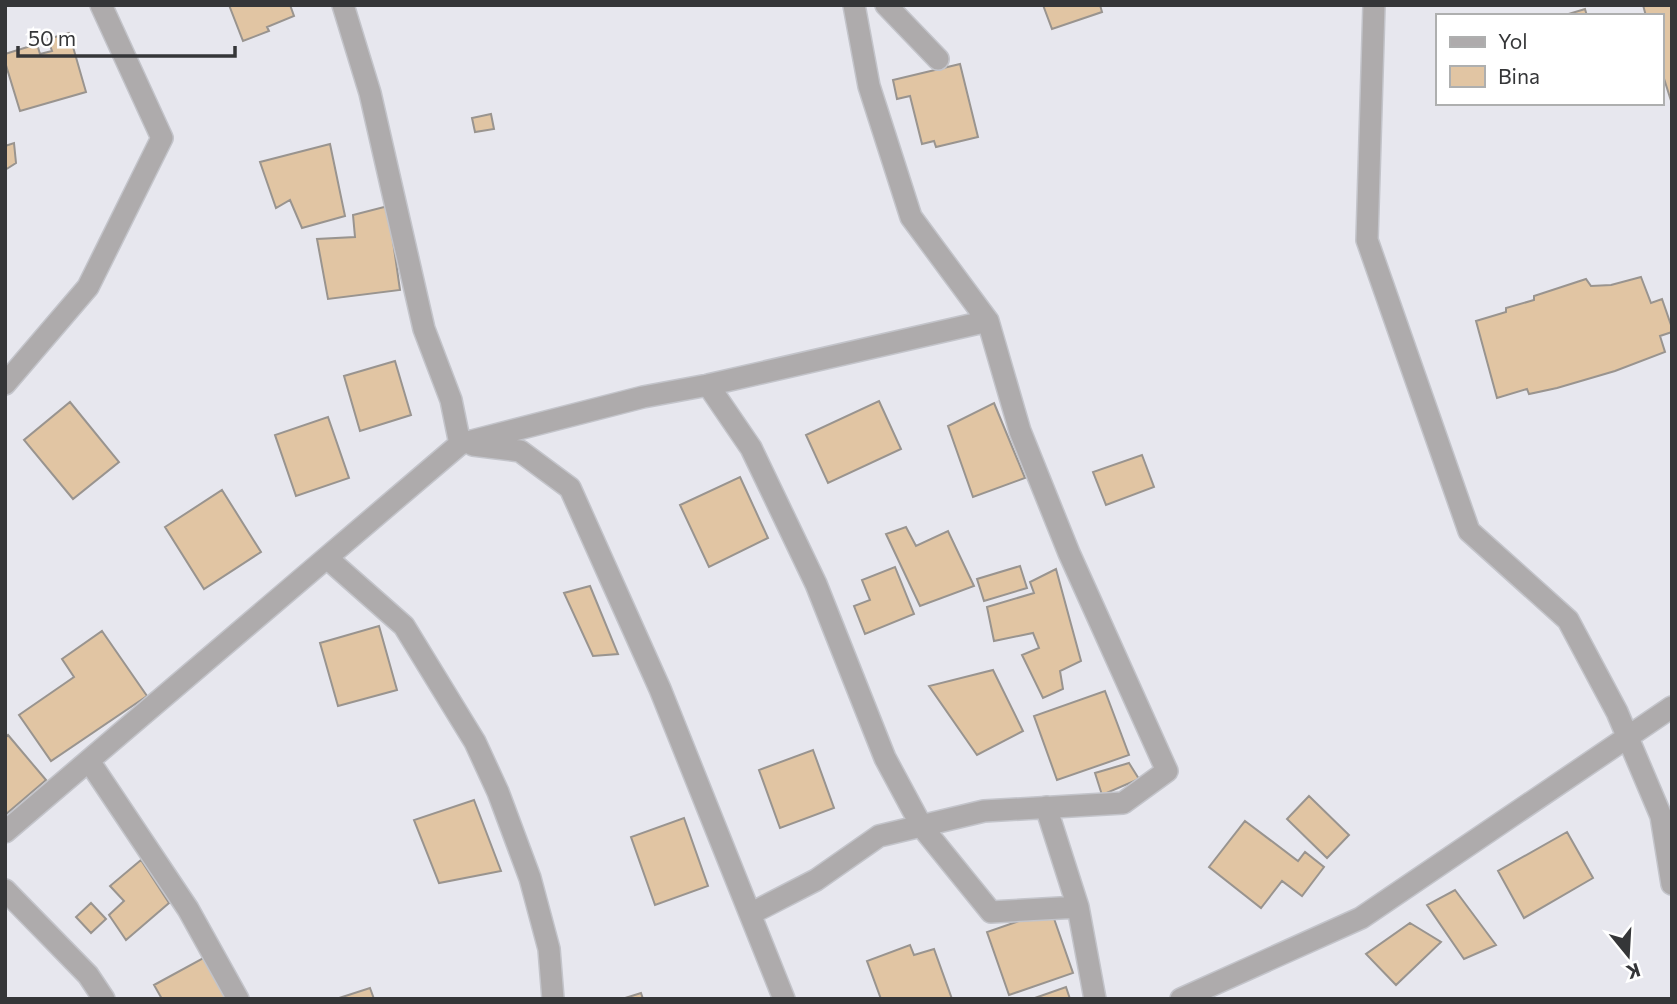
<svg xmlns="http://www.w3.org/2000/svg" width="1677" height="1004" font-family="Commissioner,sans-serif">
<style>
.building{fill:#e1c5a3;stroke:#99948f;stroke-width:2}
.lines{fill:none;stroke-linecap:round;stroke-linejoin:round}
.street-casing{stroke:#c3c4ca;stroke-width:24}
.street{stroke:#aeabac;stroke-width:21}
</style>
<rect width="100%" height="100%" fill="#e7e7ee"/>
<!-- building -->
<path class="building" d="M 229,5 L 290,5 L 294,16 L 267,27 L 269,31 L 243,41 Z
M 1043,5 L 1100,5 L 1102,12 L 1052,29 Z
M 1643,5 L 1672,5 L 1672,104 L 1661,69 L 1661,16 L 1646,16 Z
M 1585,9 L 1587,16 L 1562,16 Z
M 69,33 L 86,92 L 20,111 L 5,62 L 5,54 L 37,44 L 40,54 L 52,51 L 48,39 Z
M 960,64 L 978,137 L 936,147 L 934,141 L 922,144 L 910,96 L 897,99 L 893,80 Z
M 491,114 L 494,129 L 475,132 L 472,118 Z
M 14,143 L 16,163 L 5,170 L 5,146 Z
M 330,144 L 345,216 L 302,228 L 290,200 L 276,208 L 260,162 Z
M 388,206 L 400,290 L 328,299 L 317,239 L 355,237 L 353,215 Z
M 1641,277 L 1651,303 L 1662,299 L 1672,328 L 1672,332 L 1660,336 L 1665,352 L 1615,371 L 1557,388 L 1529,394 L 1527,389 L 1497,398 L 1476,321 L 1506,312 L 1506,308 L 1534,300 L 1534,296 L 1586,279 L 1591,286 L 1611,285 Z
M 395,361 L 411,415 L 360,431 L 344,376 Z
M 879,401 L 901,449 L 828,483 L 806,435 Z
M 70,402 L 119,462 L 73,499 L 24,440 Z
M 994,403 L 1025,478 L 973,497 L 948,426 Z
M 328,417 L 349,478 L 296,496 L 275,435 Z
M 1142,455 L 1154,487 L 1106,505 L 1093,472 Z
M 740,477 L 768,538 L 709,567 L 680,505 Z
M 222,490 L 261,552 L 204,589 L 165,527 Z
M 906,527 L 916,546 L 948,531 L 974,586 L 920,606 L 886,534 Z
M 1020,566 L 1027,588 L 984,601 L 977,579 Z
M 895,567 L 914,614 L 865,634 L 854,606 L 870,600 L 862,580 Z
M 1056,569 L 1081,661 L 1060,671 L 1063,689 L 1043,698 L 1022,655 L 1039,648 L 1033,633 L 994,641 L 987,607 L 1034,593 L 1030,582 Z
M 590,586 L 618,654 L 593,656 L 564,593 Z
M 379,626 L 397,690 L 338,706 L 320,643 Z
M 102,631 L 147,696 L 51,761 L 19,715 L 74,677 L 62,659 Z
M 993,670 L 1023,731 L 977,755 L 929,686 Z
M 1105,691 L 1129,755 L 1057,780 L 1034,716 Z
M 8,735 L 46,780 L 5,815 L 5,738 Z
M 813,750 L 834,808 L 780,828 L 759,770 Z
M 1129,763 L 1139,779 L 1102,795 L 1095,773 Z
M 1309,796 L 1349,835 L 1327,858 L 1287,819 Z
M 474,800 L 501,871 L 439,883 L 414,820 Z
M 684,818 L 708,886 L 655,905 L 631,837 Z
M 1245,821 L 1298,861 L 1305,852 L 1324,867 L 1302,896 L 1282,881 L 1261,908 L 1209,867 Z
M 1567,832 L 1593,878 L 1524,918 L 1498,871 Z
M 141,860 L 169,903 L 126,940 L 109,915 L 124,901 L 110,886 Z
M 1455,890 L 1496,945 L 1464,959 L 1427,905 Z
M 91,903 L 106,919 L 91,933 L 76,917 Z
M 1051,910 L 1073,973 L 1009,995 L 987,932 Z
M 1410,923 L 1441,942 L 1396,985 L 1366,954 Z
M 910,945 L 914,955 L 934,949 L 952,999 L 881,999 L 867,961 Z
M 207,956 L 230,999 L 162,999 L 154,985 Z
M 1066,987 L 1070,999 L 1032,999 Z
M 370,988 L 374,999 L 336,999 Z
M 641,993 L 643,999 L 622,999 Z"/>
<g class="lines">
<!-- street casing -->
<g class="street-casing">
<path id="street" d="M 343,5 L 370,93 L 424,329 L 451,400 L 460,444
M 886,5 L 938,59
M 1374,5 L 1367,240 L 1469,531 L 1568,620 L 1617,712 L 1661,816 L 1672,884
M 5,384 L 88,287 L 162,138 L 101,5
M 708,385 L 751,448 L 816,584 L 885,758 L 922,827 L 991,912 L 1078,907
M 473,445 L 520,451 L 570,488 L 660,689 L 784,999
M 327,558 L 404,626 L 475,742 L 498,792 L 530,878 L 549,949 L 553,999
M 89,761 L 188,909 L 238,999
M 1046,807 L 1078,907 L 1095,999
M 5,832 L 460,444 L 643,397 L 708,385 L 988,321
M 5,890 L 88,975 L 104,999
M 750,914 L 816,880 L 879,836 L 984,811 L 1123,803 L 1167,771 L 1069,553 L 1020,431 L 988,321 L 911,217 L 869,86 L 854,5
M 1181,999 L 1361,918 L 1672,707"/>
</g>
<!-- street -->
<use href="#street" class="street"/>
</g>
<!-- border -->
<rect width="1677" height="1004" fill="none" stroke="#353638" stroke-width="14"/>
<!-- legend -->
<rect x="1436" y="14" width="228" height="91" fill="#ffffff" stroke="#aeafaf" stroke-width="2"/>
<rect x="1450" y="37" width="35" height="10" fill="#aeabac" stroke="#aeafaf" stroke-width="2"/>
<text x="1498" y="49" font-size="21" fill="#353638">Yol</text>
<rect x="1450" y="66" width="35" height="21" fill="#e1c5a3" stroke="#aeafaf" stroke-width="2"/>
<text x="1498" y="84" font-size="21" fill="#353638">Bina</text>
<!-- north arrow -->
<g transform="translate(1628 955) rotate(162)" stroke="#ffffff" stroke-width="5" paint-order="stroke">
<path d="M0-5L12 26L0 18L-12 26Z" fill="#353638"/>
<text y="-10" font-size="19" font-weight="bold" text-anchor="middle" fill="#353638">K</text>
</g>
<!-- scale -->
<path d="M18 46v10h217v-10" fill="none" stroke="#353638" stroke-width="3.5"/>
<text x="28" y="46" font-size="21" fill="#353638" stroke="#ffffff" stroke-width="5" paint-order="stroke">50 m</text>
</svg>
